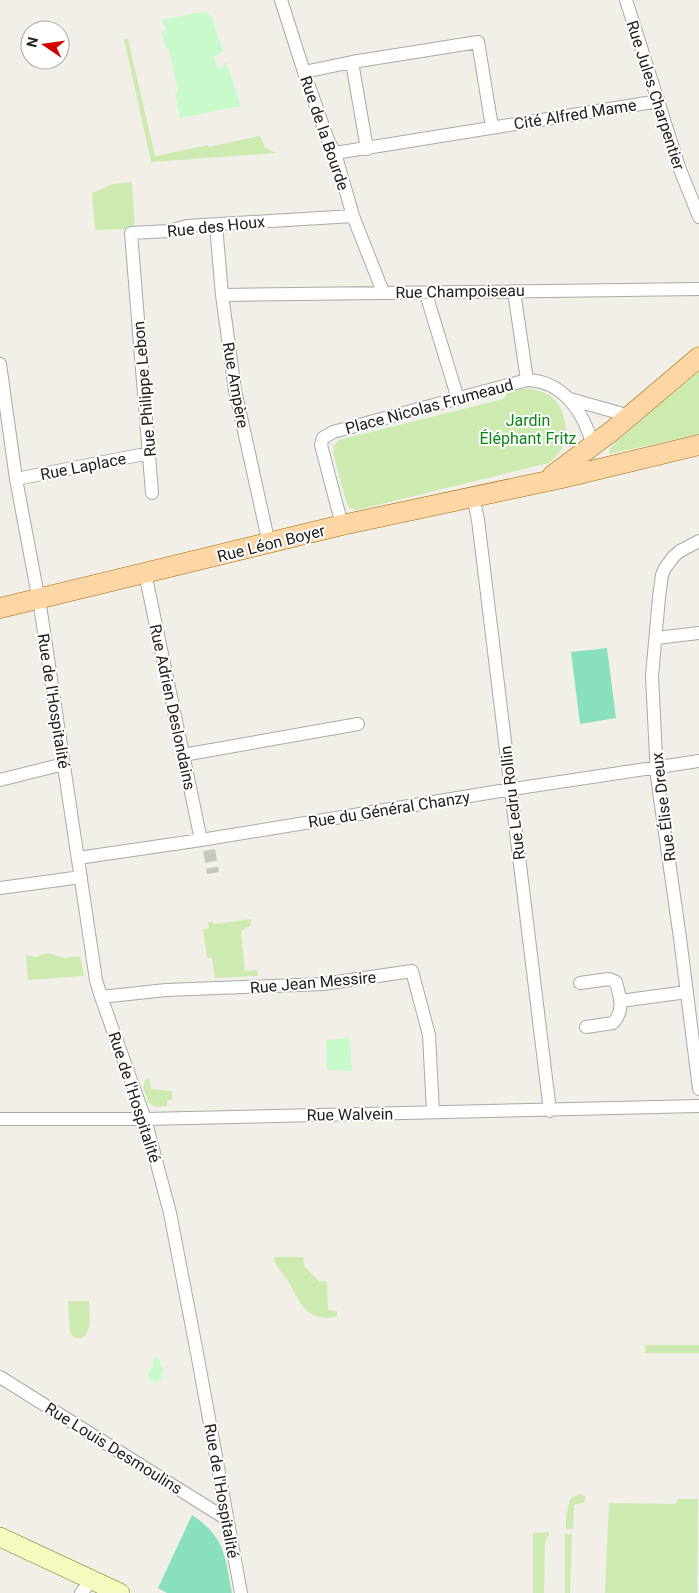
<svg xmlns="http://www.w3.org/2000/svg" width="699" height="1593" font-family="Roboto,sans-serif">
<style>
.grass{fill:#cdebb0}
.park{fill:#c8facc}
.pitch{fill:#88e0be}
.lines{fill:none;stroke-linecap:round;stroke-linejoin:round}
.street-tunnel{stroke:#c8c6c1;stroke-width:12;stroke-dasharray:12 6;stroke-linecap:butt}
.street-casing{stroke:#a9a9a9;stroke-width:14}
.secondary-casing{stroke:#707d05;stroke-width:20}
.primary-casing{stroke:#a06b00;stroke-width:21}
.street{stroke:#fff;stroke-width:12}
.secondary{stroke:#f7fabf;stroke-width:19}
.primary{stroke:#fcd6a4;stroke-width:20}
.labels{text-anchor:middle;stroke-width:4;stroke-linejoin:round;paint-order:stroke}
.street-label{font-size:16px;fill:#222;stroke:#fff}
.park-label{font-size:16px;fill:#0c8416;stroke:#fff}
</style>
<rect width="100%" height="100%" fill="#f2efe9"/>
<!-- grass -->
<path class="grass" d="M 124,39 L 128,39 L 155,156 L 208,145 L 209,147 L 260,136 L 265,147 L 276,153 L 151,162 Z
M 132,182 L 135,229 L 95,230 L 92,193 L 113,184 Z
M 699,369 L 699,434 L 609,454 L 610,448 Z
M 527,388 C 534,390 542,391 549,395 C 562,404 569,425 565,441 C 563,450 556,457 549,463 L 357,510 L 350,508 L 346,501 L 333,453 L 334,446 L 339,440 L 503,399 L 509,391 Z
M 251,919 L 251,925 L 241,931 L 245,971 L 257,970 L 258,976 L 215,978 L 212,958 L 207,958 L 203,929 L 209,928 L 208,922 L 213,922 L 214,924 Z
M 48,953 L 64,958 L 80,956 L 84,976 L 28,980 L 26,955 L 35,957 Z
M 150,1079 L 151,1089 L 172,1091 L 172,1100 L 167,1100 L 167,1106 L 157,1107 L 149,1103 L 143,1087 L 145,1080 Z
M 274,1257 L 303,1257 L 304,1266 L 320,1282 L 327,1281 L 328,1310 L 337,1311 L 337,1317 C 305,1322 301,1303 288,1281 C 283,1273 275,1267 274,1257 Z
M 68,1301 L 89,1301 C 89,1313 93,1331 82,1338 L 75,1338 L 70,1333 Z
M 645,1345 L 699,1345 L 699,1353 L 645,1353 Z
M 580,1494 L 585,1496 L 585,1502 L 574,1505 L 573,1529 L 566,1529 L 566,1518 L 570,1499 Z
M 678,1499 L 698,1499 L 697,1593 L 605,1593 L 609,1503 L 676,1504 Z
M 549,1532 L 549,1536 L 545,1540 L 544,1593 L 533,1593 L 533,1533 Z
M 565,1534 L 572,1534 L 570,1593 L 565,1593 Z"/>
<!-- park -->
<path class="park" d="M 201,12 L 207,12 L 212,18 L 223,52 L 214,56 L 217,68 L 224,67 L 224,63 L 226,62 L 241,106 L 180,118 L 175,93 L 178,92 L 169,48 L 166,49 L 163,35 L 160,32 L 166,30 L 162,20 Z
M 350,1038 L 352,1071 L 327,1070 L 326,1040 Z
M 156,1357 L 159,1358 L 160,1364 L 163,1368 L 161,1378 L 156,1383 L 149,1380 L 148,1377 L 150,1369 L 154,1366 L 152,1359 Z"/>
<!-- pitch -->
<path class="pitch" d="M 607,648 L 616,718 L 580,724 L 571,652 Z
M 192,1515 C 225,1537 225,1556 232,1593 L 167,1593 L 158,1588 Z"/>
<g class="lines">
<!-- street-tunnel -->
<path class="street-tunnel" d="M 209,850 L 213,873"/>
<!-- street casing -->
<g class="street-casing">
<path id="street" d="M 281,0 L 304,72 L 328,140 L 335,153 L 353,216 L 383,292
M 626,0 L 679,167 L 699,217
M 352,62 L 367,149
M 304,72 L 352,62 L 478,42 L 492,127
M 335,153 L 659,101
M 216,225 L 222,295 L 235,390 L 269,544
M 514,291 L 527,380
M 426,294 L 458,399
M 222,295 L 699,289
M 0,364 L 16,479 L 41,612 L 96,980 L 101,997 L 145,1119 L 170,1213 L 197,1353 L 241,1593
M 570,399 L 630,416
M 16,479 L 150,453
M 152,493 L 131,233 L 169,231 L 187,226 L 353,216
M 473,496 L 478,520 L 550,1111
M 342,525 L 321,445 L 323,438 L 333,432 L 527,380 C 564,381 584,413 593,446
M 699,541 L 680,551 L 674,556 L 665,568 L 662,575 L 659,597 L 652,676 L 657,777 L 680,938 L 699,1089
M 145,573 L 201,840
M 656,638 L 699,633
M 183,755 L 358,724
M 0,780 L 64,764
M 78,858 L 201,840 L 500,791 L 699,761
M 0,888 L 81,877
M 580,983 L 609,979 L 616,982 C 620,998 625,1010 613,1023 L 586,1027
M 101,997 L 166,990 L 323,984 L 412,971 L 429,1035 L 433,1112
M 620,1001 L 687,992
M 0,1119 L 145,1119 L 699,1106
M 0,1377 L 228,1520
M 81,1593 L 92,1580"/>
</g>
<!-- secondary casing -->
<g class="secondary-casing">
<path id="secondary" d="M 0,1537 L 120,1593"/>
</g>
<!-- primary casing -->
<g class="primary-casing">
<path id="primary" d="M 553,475 L 612,431 L 699,357
M 0,608 L 342,525 L 562,478 L 699,445"/>
</g>
<!-- street -->
<use href="#street" class="street"/>
<!-- secondary -->
<use href="#secondary" class="secondary"/>
<!-- primary -->
<use href="#primary" class="primary"/>
</g>
<g class="labels">
<!-- street labels -->
<g class="street-label">
<text transform="translate(656 95) rotate(72)" y="6">Rue Jules Charpentier</text>
<text transform="translate(575 114) rotate(-9)" y="6">Cité Alfred Mame</text>
<text transform="translate(325 133) rotate(71)" y="6">Rue de la Bourde</text>
<text transform="translate(216 226) rotate(-6)" y="6">Rue des Houx</text>
<text transform="translate(460 291) rotate(-1)" y="6">Rue Champoiseau</text>
<text transform="translate(236 385) rotate(80)" y="6">Rue Ampère</text>
<text transform="translate(144 389) rotate(-95)" y="6">Rue Philippe Lebon</text>
<text transform="translate(429 406) rotate(-15)" y="6">Place Nicolas Frumeaud</text>
<text transform="translate(83 466) rotate(-11)" y="6">Rue Laplace</text>
<text transform="translate(271 543) rotate(-14)" y="6">Rue Léon Boyer</text>
<text transform="translate(54 701) rotate(81)" y="6">Rue de l'Hospitalité</text>
<text transform="translate(173 707) rotate(78)" y="6">Rue Adrien Deslondains</text>
<text transform="translate(512 803) rotate(-97)" y="6">Rue Ledru Rollin</text>
<text transform="translate(663 807) rotate(-97)" y="6">Rue Élise Dreux</text>
<text transform="translate(389 809) rotate(-9)" y="6">Rue du Général Chanzy</text>
<text transform="translate(313 982) rotate(-5)" y="6">Rue Jean Messire</text>
<text transform="translate(135 1097) rotate(72)" y="6">Rue de l'Hospitalité</text>
<text transform="translate(350 1114) rotate(-1)" y="6">Rue Walvein</text>
<text transform="translate(114 1448) rotate(32)" y="6">Rue Louis Desmoulins</text>
<text transform="translate(222 1491) rotate(80)" y="6">Rue de l'Hospitalité</text>
</g>
<!-- park labels -->
<g class="park-label">
<text x="528" y="426">Jardin<tspan x="528" dy="18">Éléphant Fritz</tspan></text>
</g>
</g>
<!-- north arrow -->
<g transform="translate(45 45) rotate(283)"><circle r="24" fill="#ffffff" stroke="#a7a7a7"/>
<path d="M0-4L9 19L0 12L-9 19Z" fill="#d40000"/>
<text y="-8" font-size="14" font-weight="bold" text-anchor="middle" fill="#222222">N</text>
</g>
</svg>
